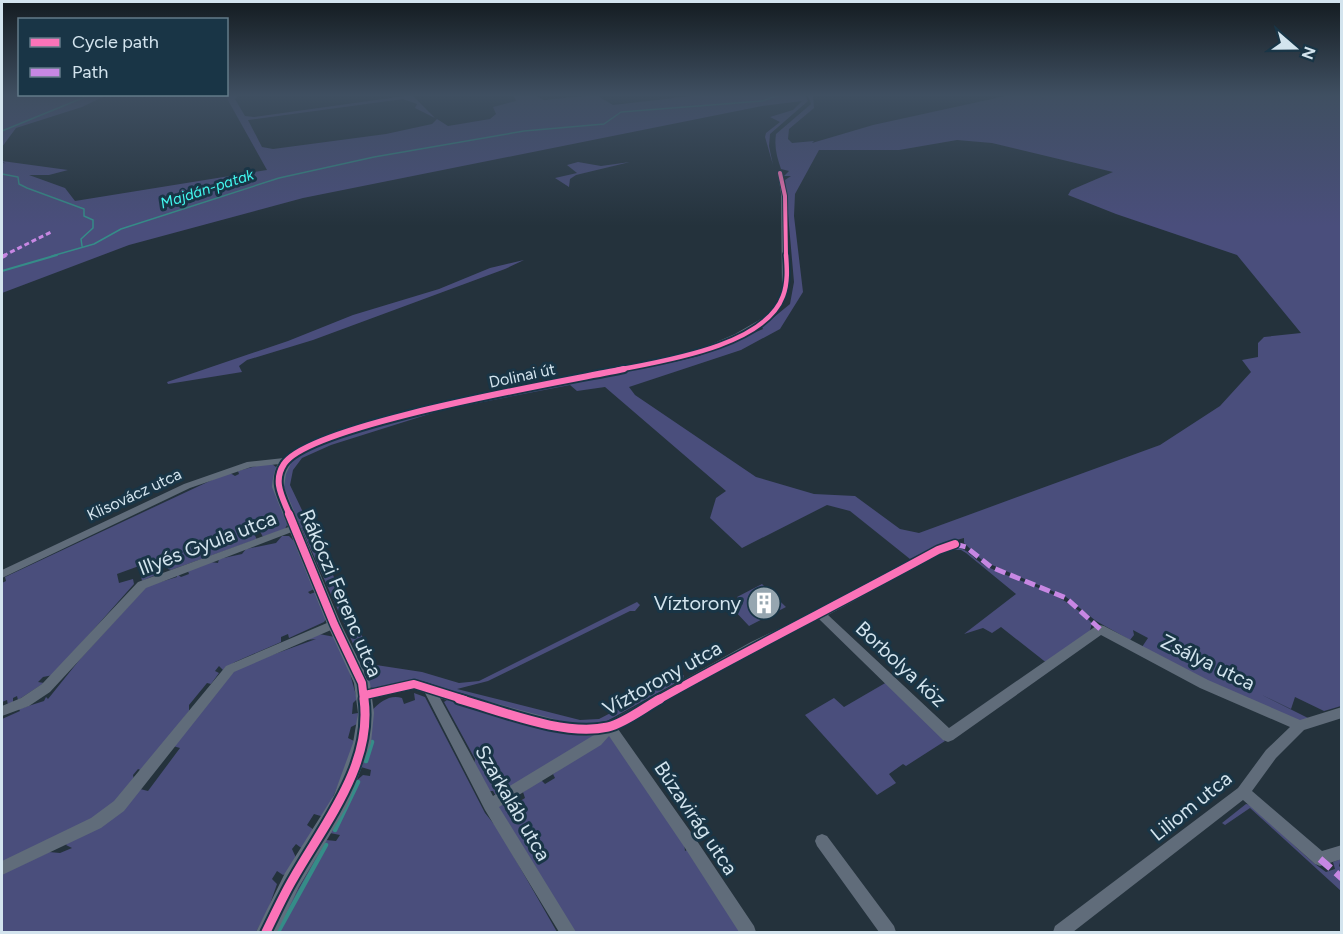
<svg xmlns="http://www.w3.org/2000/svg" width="1343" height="934" font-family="Figtree,sans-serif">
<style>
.green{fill:#4a4e7c;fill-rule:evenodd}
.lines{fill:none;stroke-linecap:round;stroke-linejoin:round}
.stream-far2{stroke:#358c88;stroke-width:1.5}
.stream-far1{stroke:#358c88;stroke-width:2}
.stream{stroke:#358c88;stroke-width:4.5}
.street{fill:#606c7a;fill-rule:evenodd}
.secondary{fill:#606e7d;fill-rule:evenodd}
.quiet-far3{stroke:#c787e3;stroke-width:3;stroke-dasharray:5 3;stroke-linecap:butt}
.quiet-far2{stroke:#c787e3;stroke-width:4;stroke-dasharray:7 4;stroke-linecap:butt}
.quiet-far1{stroke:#c787e3;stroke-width:5;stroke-dasharray:11 5;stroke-linecap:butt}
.quiet{stroke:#c787e3;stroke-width:7;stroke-dasharray:14 7;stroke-linecap:butt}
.cycleway-far4-casing{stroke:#193546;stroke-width:6}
.cycleway-far3-casing{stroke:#193546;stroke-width:8}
.cycleway-far2-casing{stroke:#193546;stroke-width:10}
.cycleway-far1-casing{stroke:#193546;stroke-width:11}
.cycleway-casing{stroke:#193546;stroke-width:13}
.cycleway-far4{stroke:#fb73b8;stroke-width:4}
.cycleway-far3{stroke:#fb73b8;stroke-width:4.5}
.cycleway-far2{stroke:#fb73b8;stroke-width:6}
.cycleway-far1{stroke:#fb73b8;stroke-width:8}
.cycleway{stroke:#fb73b8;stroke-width:9}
.labels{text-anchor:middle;stroke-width:6;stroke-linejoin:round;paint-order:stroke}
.far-water-label{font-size:15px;font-style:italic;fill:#42f6ed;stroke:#193546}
.street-label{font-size:16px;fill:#d3e4ee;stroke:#193546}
.near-street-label{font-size:20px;fill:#d3e4ee;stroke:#193546}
.near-poi-label{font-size:20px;fill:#d3e4ee;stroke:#193546;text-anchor:end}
</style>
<rect width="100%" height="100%" fill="#24323c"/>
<!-- green -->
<path class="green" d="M 2,95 L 107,95 L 82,107 L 16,128 L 2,147 Z
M 225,95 L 238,95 L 235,99 L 245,116 L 254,117 L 412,95 L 435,118 L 415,108 L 417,104 L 403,99 L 248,120 L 262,147 L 273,149 L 386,134 L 432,124 L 437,119 L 448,126 L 490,119 L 496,114 L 493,107 L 516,101 L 514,95 L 534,95 L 544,100 L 596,95 L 613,105 L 700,95 L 805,95 L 808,101 L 770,134 L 769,146 L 773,165 L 765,137 L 766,133 L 780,122 L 770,117 L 793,110 L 802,101 L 762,106 L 303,198 L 129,245 L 2,293 L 2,162 L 6,164 L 2,161 L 68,170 L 49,175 L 29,175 L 65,188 L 75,201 L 267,170 Z
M 808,95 L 818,95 L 813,96 L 814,108 L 789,129 L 788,139 L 792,143 L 814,141 L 812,143 L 873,125 L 1010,95 L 1036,95 L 1047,100 L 1039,96 L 1341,95 L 1341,706 L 1324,711 L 1295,697 L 1291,709 L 1262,695 L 1308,718 L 1301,722 L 1208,681 L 1142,647 L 1148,638 L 1133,630 L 1134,635 L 1130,640 L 1096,621 L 1066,597 L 983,561 L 964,543 L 964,538 L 942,544 L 910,559 L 850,511 L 827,505 L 742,548 L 710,518 L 716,498 L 726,491 L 605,387 L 577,391 L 570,385 L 442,410 L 331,445 L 302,458 L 293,470 L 290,485 L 376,665 L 422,672 L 459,683 L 479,681 L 637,602 L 640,605 L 635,611 L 630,611 L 488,681 L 457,689 L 580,720 L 599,719 L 684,675 L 683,679 L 607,721 L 574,726 L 446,690 C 434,685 422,679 408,681 C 396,682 382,692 370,687 L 364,663 L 354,646 L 283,487 L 285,471 L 291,461 L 308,449 L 341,436 L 438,407 L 678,361 L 699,356 L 763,329 L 762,327 L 790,304 L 794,282 L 785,180 L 791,176 L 784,176 L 789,171 L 781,169 C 777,157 774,147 776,134 L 811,104 ZM 957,140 L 992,143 L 1113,172 L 1071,190 L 1068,195 L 1116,214 L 1237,255 L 1301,333 L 1264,337 L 1258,343 L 1258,357 L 1242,360 L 1251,372 L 1220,406 L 1160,445 L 919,533 L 900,529 L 855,496 L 814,494 L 756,477 L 635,395 L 629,387 L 741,350 L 780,329 L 803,292 L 794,216 L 795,194 L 819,150 L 899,150 Z
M 578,162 L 601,166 L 630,162 L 576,175 L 570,179 L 569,187 L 555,178 L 577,173 L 567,165 Z
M 524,260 L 505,269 L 313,340 L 247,360 L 239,366 L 242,372 L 168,384 L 167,382 L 288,341 L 353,315 L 439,289 L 490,268 Z
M 260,465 L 272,464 L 276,467 L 287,525 L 285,529 L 263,537 L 255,522 L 250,524 L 257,540 L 252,541 L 171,570 L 168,569 L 164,556 L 155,560 L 158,574 L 142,581 L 139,566 L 117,574 L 119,583 L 133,579 L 134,584 L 53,675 L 43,677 L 38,682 L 44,683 L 18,700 L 17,696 L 13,698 L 13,704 L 8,705 L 7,700 L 2,702 L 2,583 L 6,581 L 5,577 L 214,479 L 230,473 L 235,476 L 239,474 L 238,471 Z
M 282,536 L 289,536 L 294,541 L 314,589 L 308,592 L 310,594 L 316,592 L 326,619 L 324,622 L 289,638 L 288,634 L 281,637 L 281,642 L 235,662 L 223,670 L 219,666 L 215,671 L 219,673 L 211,684 L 207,683 L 189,705 L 189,711 L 143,771 L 138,769 L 133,775 L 134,780 L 104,813 L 2,862 L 2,719 L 20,711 L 19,709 L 44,701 L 46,697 L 48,699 L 81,658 L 147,586 L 177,577 L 177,574 L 181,577 L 189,574 L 188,571 L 210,562 L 218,563 L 219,559 L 242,554 L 246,549 L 276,543 Z
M 955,547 C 968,548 974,560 986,566 C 1023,584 1062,591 1092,623 L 1089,634 L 1048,664 L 1001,627 L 992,633 L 983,628 L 964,634 L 1016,594 L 966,553 L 961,550 L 950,550 Z
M 762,584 L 786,607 L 749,626 L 733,609 L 743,604 L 737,597 Z
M 319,634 L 335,637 L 349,670 L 357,699 L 353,703 L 352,714 L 358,713 L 357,724 L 351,727 L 348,738 L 354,741 L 351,756 L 324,817 L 314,814 L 307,825 L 317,832 L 304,850 L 296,844 L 292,849 L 297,860 L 288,873 L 283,875 L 277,871 L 272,879 L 277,884 L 269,907 L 256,932 L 2,932 L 2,874 L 49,852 L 60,853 L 72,848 L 66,845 L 68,842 L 140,789 L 148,791 L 180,748 L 173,746 L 231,674 L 239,667 L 316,639 L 305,640 Z
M 887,682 L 945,741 L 906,766 L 903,764 L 889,774 L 896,783 L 877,795 L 805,715 L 834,698 L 844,707 Z
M 414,693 L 425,697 L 485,813 L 498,829 L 557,932 L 274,932 L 326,840 L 336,841 L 340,835 L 330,833 L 355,782 L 363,775 L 370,776 L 371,770 L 361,767 L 372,710 C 380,702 390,694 402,698 L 404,704 L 415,700 Z
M 447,700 L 600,734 L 497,798 L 493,791 L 489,791 L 474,765 L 475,759 L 444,702 Z
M 609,735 L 684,842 L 685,851 L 689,849 L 742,932 L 573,932 L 499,814 L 498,803 L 512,796 L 520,801 L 525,798 L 523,792 L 541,780 L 545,784 L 555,778 L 553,774 Z
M 1246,804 L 1252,805 C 1277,827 1300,854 1326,872 L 1335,869 L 1333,862 L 1341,859 L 1339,866 L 1341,868 L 1341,891 L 1250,808 L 1225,825 L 1222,823 Z"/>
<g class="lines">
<!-- stream-far2 -->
<path class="stream-far2" d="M 2,131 L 90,95
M 2,174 L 18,177 L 19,184 L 27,188 L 84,209 L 84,216 L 93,220 L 93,228 L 81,239 L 82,246
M 52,256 L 94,244 L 121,229 L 279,178 L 374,157 L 524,131 L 604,124 L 621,112 L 762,101 L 780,95"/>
<!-- stream-far1 -->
<path class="stream-far1" d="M 2,271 L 57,255"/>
<!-- stream -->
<path class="stream" d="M 366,761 L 372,742
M 335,830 L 358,782
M 278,932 L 326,845"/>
<!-- street -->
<path class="street" d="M 780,172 L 782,173 L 787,194 L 788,290 L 784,302 L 772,317 L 741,338 L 711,351 L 656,365 L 442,407 L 349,434 L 309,450 L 289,463 L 251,467 L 190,488 L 2,578 L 2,570 L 184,484 L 247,462 L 284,458 L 303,446 L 343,430 L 441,403 L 655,361 L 705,347 L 735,334 L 768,315 L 778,302 L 782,290 L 781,194 L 778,173 Z
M 294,525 L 297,526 L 299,528 L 297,530 L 146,588 L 50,692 L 29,706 L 2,716 L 2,706 L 21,698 L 42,684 L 138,582 Z
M 955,541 L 959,542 L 960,544 L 959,546 L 942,553 L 828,615 L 949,728 L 1096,626 L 1100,625 L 1104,626 L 1208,680 L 1300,720 L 1342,707 L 1342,718 L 1304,730 L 1276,758 L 1252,791 L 1322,851 L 1342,845 L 1342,859 L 1320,866 L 1315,864 L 1243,800 L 1073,932 L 1053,932 L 1055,926 L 1238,788 L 1266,750 L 1290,727 L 1200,688 L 1101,635 L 953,740 L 948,742 L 943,740 L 819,619 L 759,648 L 618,729 L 695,838 L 754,926 L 756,932 L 739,932 L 685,848 L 609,736 L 601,745 L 499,807 L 576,932 L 559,932 L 485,810 L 425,693 L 414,689 L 365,700 L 361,699 L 359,695 L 361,691 L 365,690 L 414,679 L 450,691 L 565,722 L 587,724 L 608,722 L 751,642 L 816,611 L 934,547 ZM 440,698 L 565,734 L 587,736 L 594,735 L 493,796 Z
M 334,620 L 338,621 L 340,624 L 338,627 L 234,672 L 124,811 L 101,828 L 2,875 L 2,861 L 91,818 L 114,801 L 226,666 Z
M 822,834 L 827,836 L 894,926 L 896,932 L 879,932 L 817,846 L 815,841 L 817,836 Z"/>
<!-- secondary -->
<path class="secondary" d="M 286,457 L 292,461 L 286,474 L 284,487 L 341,624 L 370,683 L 374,713 L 371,743 L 347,806 L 299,887 L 277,932 L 256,932 L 285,873 L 334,795 L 353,743 L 358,713 L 354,683 L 327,624 L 272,487 C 273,477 275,461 286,457 Z"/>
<!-- quiet-far3 -->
<path class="quiet-far3" d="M 3,256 L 53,231"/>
<!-- quiet-far2 -->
<path class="quiet-far2" d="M 2,257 L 6,255"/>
<!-- quiet-far1 -->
<path class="quiet-far1" d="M 955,544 L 966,547 L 991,567 L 1066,598 L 1100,629"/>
<!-- quiet -->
<path class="quiet" d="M 1320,859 L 1342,878"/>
<!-- cycleway-far4 casing -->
<g class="cycleway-far4-casing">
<path id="cycleway-far4" d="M 780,173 L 785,196 L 786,256"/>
</g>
<!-- cycleway-far3 casing -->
<g class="cycleway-far3-casing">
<path id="cycleway-far3" d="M 617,370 C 662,361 765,346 783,296 C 788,283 787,268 786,255"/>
</g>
<!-- cycleway-far2 casing -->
<g class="cycleway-far2-casing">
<path id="cycleway-far2" d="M 290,516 C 283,498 272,482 284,464 C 309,424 567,381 624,369"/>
</g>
<!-- cycleway-far1 casing -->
<g class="cycleway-far1-casing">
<path id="cycleway-far1" d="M 289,514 L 334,624 L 362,683 L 364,700
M 365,695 L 414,684 L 465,700
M 658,700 C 750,648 845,601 938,550 L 955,544"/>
</g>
<!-- cycleway casing -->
<g class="cycleway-casing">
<path id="cycleway" d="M 459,699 C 502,711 564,737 608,727 C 625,723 645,707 660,699
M 266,932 C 275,914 283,896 293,879 C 324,824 373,765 364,699"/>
</g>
<!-- cycleway-far4 -->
<use href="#cycleway-far4" class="cycleway-far4"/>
<!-- cycleway-far3 -->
<use href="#cycleway-far3" class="cycleway-far3"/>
<!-- cycleway-far2 -->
<use href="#cycleway-far2" class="cycleway-far2"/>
<!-- cycleway-far1 -->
<use href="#cycleway-far1" class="cycleway-far1"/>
<!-- cycleway -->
<use href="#cycleway" class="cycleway"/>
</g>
<!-- sky -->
<linearGradient id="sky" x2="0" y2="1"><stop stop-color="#141c21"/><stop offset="0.42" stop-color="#3f4f61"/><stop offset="1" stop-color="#3f4f61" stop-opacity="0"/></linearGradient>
<rect width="1343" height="226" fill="url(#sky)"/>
<!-- icons -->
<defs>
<g id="building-disc" transform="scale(1.725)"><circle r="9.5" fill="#96a6b0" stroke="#193546"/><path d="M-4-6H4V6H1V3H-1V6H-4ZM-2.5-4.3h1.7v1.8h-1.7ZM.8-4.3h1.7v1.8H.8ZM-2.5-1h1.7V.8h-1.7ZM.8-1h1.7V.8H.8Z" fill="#fff"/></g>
</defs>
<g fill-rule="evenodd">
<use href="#building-disc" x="764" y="603"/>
</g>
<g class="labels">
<!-- far-water labels -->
<g class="far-water-label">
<text transform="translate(207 189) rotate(-18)" y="5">Majdán-patak</text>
</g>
<!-- street labels -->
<g class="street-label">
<text transform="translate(522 375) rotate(-12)" y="6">Dolinai út</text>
<text transform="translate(134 494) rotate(-25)" y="6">Klisovácz utca</text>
</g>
<!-- near-street labels -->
<g class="near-street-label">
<text transform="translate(207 543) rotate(-21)" y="7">Illyés Gyula utca</text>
<text transform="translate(341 593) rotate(67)" y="7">Rákóczi Ferenc utca</text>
<text transform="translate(1208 662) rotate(26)" y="7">Zsálya utca</text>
<text transform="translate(901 664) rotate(43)" y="7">Borbolya köz</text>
<text transform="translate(662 678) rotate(-29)" y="7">Víztorony utca</text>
<text transform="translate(513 803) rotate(60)" y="7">Szarkaláb utca</text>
<text transform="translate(1191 806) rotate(-39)" y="7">Liliom utca</text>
<text transform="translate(696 818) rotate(56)" y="7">Búzavirág utca</text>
</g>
<!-- near-poi labels -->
<g class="near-poi-label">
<text x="741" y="610">Víztorony</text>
</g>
</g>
<!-- border -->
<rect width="1343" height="934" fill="none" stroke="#d3e4ee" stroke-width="6"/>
<!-- legend -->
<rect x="18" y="18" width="210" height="78" fill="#193546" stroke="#637b89" stroke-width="1.5"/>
<rect x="30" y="38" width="30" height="9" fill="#fb73b8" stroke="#637b89" stroke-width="1.5"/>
<text x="72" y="48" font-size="18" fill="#d3e4ee">Cycle path</text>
<rect x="30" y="68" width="30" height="9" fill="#c787e3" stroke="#637b89" stroke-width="1.5"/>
<text x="72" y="78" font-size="18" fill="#d3e4ee">Path</text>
<!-- north arrow -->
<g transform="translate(1295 48) rotate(110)" stroke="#193546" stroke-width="4.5" paint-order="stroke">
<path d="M0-4.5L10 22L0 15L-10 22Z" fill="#d3e4ee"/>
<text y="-9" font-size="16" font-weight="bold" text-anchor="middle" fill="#d3e4ee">N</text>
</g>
</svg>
